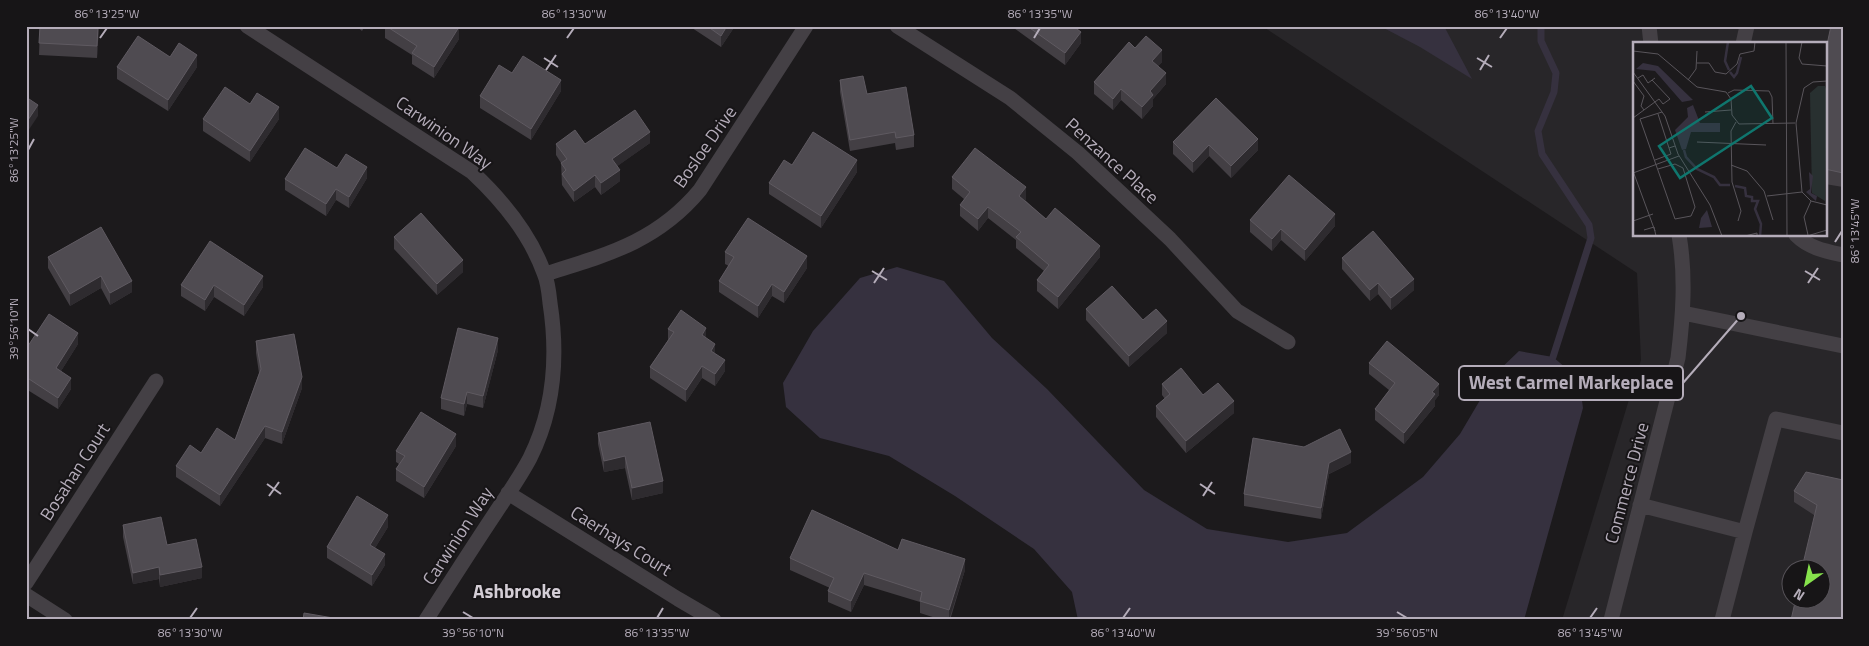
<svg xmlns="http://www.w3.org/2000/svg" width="1869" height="646" font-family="'Titillium Web',sans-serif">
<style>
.built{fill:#282629;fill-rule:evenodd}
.water{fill:#36313f}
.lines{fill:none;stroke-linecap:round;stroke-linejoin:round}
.stream{stroke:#36313f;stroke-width:7}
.minor{stroke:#444045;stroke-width:15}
.wall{fill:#433f44}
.shaded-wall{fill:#2e2b2f}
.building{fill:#4f4b51;stroke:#5f5a61}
.ticks{fill:none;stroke:#b5adba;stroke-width:2}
.labels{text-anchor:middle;stroke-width:4;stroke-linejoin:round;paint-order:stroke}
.street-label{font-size:18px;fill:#b5adba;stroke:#171517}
.neighbourhood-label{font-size:19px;font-weight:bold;fill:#d4ced6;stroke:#171517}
.inset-river{fill:none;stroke:#36313f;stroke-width:2.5}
.inset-road{fill:none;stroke:#59555b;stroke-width:1}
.view{fill:#0f766e;fill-opacity:0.15;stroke:#0f766e;stroke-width:2.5}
.inset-edge{fill:none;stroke:#b5adba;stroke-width:2.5}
.leader{fill:none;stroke:#b5adba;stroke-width:2}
.callout-dot{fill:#b5adba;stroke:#171517;stroke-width:2}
.callout{fill:#171517;stroke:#b5adba;stroke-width:2}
.callout-label{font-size:19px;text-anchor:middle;font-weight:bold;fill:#b5adba}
.neatline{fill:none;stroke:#b5adba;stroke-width:2}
.ticks-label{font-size:12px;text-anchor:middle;fill:#b5adba}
</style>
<rect width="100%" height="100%" fill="#1c1a1c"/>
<!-- built -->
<path class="built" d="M 1262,26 L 1843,26 L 1843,620 L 1562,620 L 1641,360 L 1637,273 ZM 1634,44 L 1825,44 L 1825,235 L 1634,235 ZM 1792,568 L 1822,568 L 1822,598 L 1792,598 Z"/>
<!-- water -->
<path class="water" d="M 1380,26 L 1444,26 L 1472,79 L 1420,47 Z
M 897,267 L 944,281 L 992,338 L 1047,389 L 1144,490 L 1207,529 L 1288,542 L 1347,533 L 1423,477 L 1460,434 L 1496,373 L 1519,351 L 1553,357 L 1579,379 L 1583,408 L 1524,620 L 1078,620 L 1072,592 L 1034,549 L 955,496 L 889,456 L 820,438 L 786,407 L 783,383 L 813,331 L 860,278 Z"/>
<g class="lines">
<!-- stream -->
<path class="stream" d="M 1541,26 L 1541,41 L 1556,73 L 1554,92 L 1538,131 L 1542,154 L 1589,225 L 1591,238 L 1553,357"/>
<!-- minor -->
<path class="minor" d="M 247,26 L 472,172 C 502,200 530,234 544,273 C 548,282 549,293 550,303 C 558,355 554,410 530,458 C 520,477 508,494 496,512 C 472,548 449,584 426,620
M 897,26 L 1010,98 L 1078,153 L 1170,239 L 1237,311 L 1288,342
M 1649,26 L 1651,44
M 1743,44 L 1747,26
M 1796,235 C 1809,248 1825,251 1843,255
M 545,274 C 606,255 657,242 700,190 L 806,26
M 1683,313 L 1843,346
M 508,493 L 678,599 L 714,620
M 1640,505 L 1745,532 L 1776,419 L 1843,433
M 26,583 L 156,381
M 26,595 L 65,620
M 1611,620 L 1678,358 C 1683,317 1686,276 1679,235
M 1722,620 L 1745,532"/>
</g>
<!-- wall -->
<path class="wall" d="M 40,26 L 99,26 L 97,58 L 39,55 Z
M 356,26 L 365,26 L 362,31 Z
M 385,26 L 459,39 L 434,78 L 412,64 L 412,55 L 385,38 Z
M 689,26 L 735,26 L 721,47 Z
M 1011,26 L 1074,26 L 1074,27 L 1081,43 L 1065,65 Z
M 1843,26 L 1843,187 L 1825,184 L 1825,54 Z
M 1135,48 L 1162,62 L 1158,66 L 1166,84 L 1153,99 L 1153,106 L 1142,119 L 1121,100 L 1113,110 L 1094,94 L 1094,82 Z
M 170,57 L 197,67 L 168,111 L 117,79 L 117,67 Z
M 512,73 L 561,91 L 531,140 L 480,108 L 480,96 Z
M 840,80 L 867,94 L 914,135 L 914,147 L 896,150 L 895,143 L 850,151 L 840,92 Z
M 1216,98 L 1258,150 L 1231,178 L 1209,156 L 1193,173 L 1173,154 L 1173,142 Z
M 250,104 L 279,119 L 250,162 L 203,131 L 203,119 Z
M 650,143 L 617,166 L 620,181 L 601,195 L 595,187 L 574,202 L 562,185 L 561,163 L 556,155 L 556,144 Z
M 792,165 L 857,172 L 821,228 L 769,194 L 769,183 Z
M 337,168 L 367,178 L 349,208 L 336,200 L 326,216 L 285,190 L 285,179 Z
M 952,177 L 1026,199 L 1025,200 L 1046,219 L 1100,257 L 1058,309 L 1037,291 L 1037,280 L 1044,271 L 1016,248 L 1016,240 L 988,218 L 978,231 L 960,216 L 960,205 L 964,199 L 952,189 Z
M 1250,220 L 1335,226 L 1305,261 L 1281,240 L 1272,251 L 1250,232 Z
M 101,227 L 132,292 L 110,305 L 101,288 L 70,306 L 48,268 L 48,257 Z
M 394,237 L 463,272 L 437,295 L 394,249 Z
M 725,252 L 807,268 L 784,303 L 772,296 L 758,318 L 719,292 L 719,281 L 729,266 L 725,264 Z
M 1342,258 L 1414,290 L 1391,310 L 1378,294 L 1370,301 L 1342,269 Z
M 181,285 L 263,287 L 244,316 L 214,297 L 205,311 L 181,296 Z
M 1086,309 L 1143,320 L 1167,333 L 1129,367 L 1086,320 Z
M 668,329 L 706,338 L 725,371 L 715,386 L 702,378 L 686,402 L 650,378 L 650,367 L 668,340 Z
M 256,341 L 302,388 L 282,444 L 265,438 L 220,506 L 176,477 L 176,466 L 201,453 L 235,440 L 259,373 L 256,353 Z
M 78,344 L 61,371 L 71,389 L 58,409 L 26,389 L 26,349 Z
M 498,350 L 483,408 L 467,404 L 464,416 L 441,409 L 441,398 Z
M 1369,363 L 1439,395 L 1435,400 L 1435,406 L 1404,444 L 1375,420 L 1375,409 L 1389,390 L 1369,374 Z
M 1162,384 L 1203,395 L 1234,413 L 1186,453 L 1156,417 L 1156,406 L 1165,399 L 1162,395 Z
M 598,433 L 663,493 L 632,500 L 625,468 L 604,472 L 598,444 Z
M 456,446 L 424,498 L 396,481 L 396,469 L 399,464 L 396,462 L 396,451 Z
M 1351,463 L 1329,474 L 1321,519 L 1244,506 L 1244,494 Z
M 1843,480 L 1814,515 L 1794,502 L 1794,491 Z
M 123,525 L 167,545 L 202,578 L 160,587 L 159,579 L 133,584 L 123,537 Z
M 388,527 L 375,548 L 385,565 L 372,586 L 327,558 L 327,547 Z
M 898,550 L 965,570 L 950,620 L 942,620 L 920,613 L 920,602 L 864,585 L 851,612 L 828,602 L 828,591 L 830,588 L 790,570 L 790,558 Z"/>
<!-- shaded-wall -->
<path class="shaded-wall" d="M 98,26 L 99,26 L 97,58 L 97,46 Z
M 727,26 L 735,26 L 721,47 L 721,36 Z
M 459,27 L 459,39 L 434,78 L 434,67 Z
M 1081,32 L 1081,43 L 1065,65 L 1065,53 Z
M 1162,50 L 1162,62 L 1152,72 L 1152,61 Z
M 197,55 L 197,67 L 168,111 L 168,100 Z
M 1166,73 L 1166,84 L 1153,99 L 1153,106 L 1142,119 L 1142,107 L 1150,91 Z
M 561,80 L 561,91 L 531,140 L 531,129 Z
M 1121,89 L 1121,100 L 1113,110 L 1113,99 Z
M 38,105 L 38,116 L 26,134 L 26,123 Z
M 279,107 L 279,119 L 250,162 L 250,151 Z
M 650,132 L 650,143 L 612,170 L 612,159 Z
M 1258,139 L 1258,150 L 1231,178 L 1231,166 Z
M 1209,145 L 1209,156 L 1193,173 L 1193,162 Z
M 857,160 L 857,172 L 821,228 L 821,216 Z
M 367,167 L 367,178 L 349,208 L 349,197 Z
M 620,170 L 620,181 L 601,195 L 601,183 Z
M 595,175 L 595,187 L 574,202 L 574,191 Z
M 1026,187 L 1026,199 L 1019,207 L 1019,196 Z
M 336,189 L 336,200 L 326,216 L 326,204 Z
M 988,207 L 988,218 L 978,231 L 978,219 Z
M 1335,214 L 1335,226 L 1305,261 L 1305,250 Z
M 1281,229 L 1281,240 L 1272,251 L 1272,239 Z
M 1100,246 L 1100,257 L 1058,309 L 1058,297 Z
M 807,256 L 807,268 L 784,303 L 784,292 Z
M 463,260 L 463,272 L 437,295 L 437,284 Z
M 101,276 L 101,288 L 70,306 L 70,294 Z
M 263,276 L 263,287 L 244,316 L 244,305 Z
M 1414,279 L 1414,290 L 1391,310 L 1391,298 Z
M 132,281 L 132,292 L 110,305 L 110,293 Z
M 1378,283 L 1378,294 L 1370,301 L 1370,290 Z
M 772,284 L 772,296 L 758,318 L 758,306 Z
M 214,285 L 214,297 L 205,311 L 205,300 Z
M 1167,321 L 1167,333 L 1129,367 L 1129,356 Z
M 706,328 L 706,339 L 702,335 Z
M 78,333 L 78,344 L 56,379 L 56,368 Z
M 498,338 L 498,350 L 483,408 L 483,396 Z
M 715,344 L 715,355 L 711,351 Z
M 725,360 L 725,371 L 715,386 L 715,374 Z
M 702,366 L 702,378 L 686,402 L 686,390 Z
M 302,377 L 302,388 L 282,444 L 282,432 Z
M 71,378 L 71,389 L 58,409 L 58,398 Z
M 1439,384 L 1439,395 L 1435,400 L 1435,406 L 1404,444 L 1404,433 L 1432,392 Z
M 467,392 L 467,404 L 464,416 L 464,404 Z
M 1234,401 L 1234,413 L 1186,453 L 1186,441 Z
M 265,426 L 265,438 L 220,506 L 220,495 Z
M 456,434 L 456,446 L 424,498 L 424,487 Z
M 29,449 L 29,460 L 26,464 L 26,452 Z
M 1351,452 L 1351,463 L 1329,474 L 1321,519 L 1321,508 L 1329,463 Z
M 625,456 L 625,468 L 604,472 L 604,461 Z
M 663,481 L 663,493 L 632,500 L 632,488 Z
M 388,515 L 388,527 L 370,556 L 370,545 Z
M 385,554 L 385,565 L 372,586 L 372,575 Z
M 965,559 L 965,570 L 949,620 L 949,610 Z
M 159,567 L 159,579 L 133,584 L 133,573 Z
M 202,567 L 202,578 L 160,587 L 160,575 Z
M 864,573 L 864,585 L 851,612 L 851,601 Z"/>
<!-- building -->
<path class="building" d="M 40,26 L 98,26 L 97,46 L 39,43 Z
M 386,26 L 458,26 L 459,27 L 434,67 L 412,53 L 417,46 Z
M 707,26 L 727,26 L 721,36 Z
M 1027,26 L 1073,26 L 1081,32 L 1065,53 Z
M 1831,26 L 1843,26 L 1843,173 L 1825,169 L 1825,54 Z
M 138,36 L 170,57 L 179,43 L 197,55 L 168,100 L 117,67 Z
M 1146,36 L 1162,50 L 1152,61 L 1166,73 L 1150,91 L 1153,95 L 1142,107 L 1121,89 L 1113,99 L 1094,82 L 1129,42 L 1135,48 Z
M 523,56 L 561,80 L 531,129 L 480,96 L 499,65 L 512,73 Z
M 863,76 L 867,94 L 906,87 L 914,135 L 896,138 L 895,132 L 850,140 L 840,80 Z
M 225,87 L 250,104 L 257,93 L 279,107 L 250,151 L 203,119 Z
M 26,97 L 38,105 L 26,123 Z
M 1216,98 L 1258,139 L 1231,166 L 1209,145 L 1193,162 L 1173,142 Z
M 635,110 L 650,132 L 612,159 L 620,170 L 601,183 L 595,175 L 574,191 L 562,174 L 566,170 L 561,163 L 567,159 L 556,144 L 575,130 L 585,144 Z
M 813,132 L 857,160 L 821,216 L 769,183 L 784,160 L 792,165 Z
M 305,148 L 337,168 L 346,154 L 367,167 L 349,197 L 336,189 L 326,204 L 285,179 Z
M 975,148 L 1026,187 L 1019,196 L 1046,219 L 1055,208 L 1100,246 L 1058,297 L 1037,280 L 1049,265 L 1016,237 L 1021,232 L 988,207 L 978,219 L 960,205 L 970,192 L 952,177 Z
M 1289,175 L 1335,214 L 1305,250 L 1281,229 L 1272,239 L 1250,220 Z
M 421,213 L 463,260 L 437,284 L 394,237 Z
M 748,218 L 807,256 L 784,292 L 772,284 L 758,306 L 719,281 L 734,257 L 725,252 Z
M 101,227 L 132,281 L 110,293 L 101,276 L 70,294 L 48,257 Z
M 1373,231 L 1414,279 L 1391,298 L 1378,283 L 1370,290 L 1342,258 Z
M 210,241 L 263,276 L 244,305 L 214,285 L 205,300 L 181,285 Z
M 1112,286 L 1143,320 L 1156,309 L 1167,321 L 1129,356 L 1086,309 Z
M 681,310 L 706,328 L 702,335 L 715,344 L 711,351 L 725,360 L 715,374 L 702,366 L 686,390 L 650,367 L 674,332 L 668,329 Z
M 49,314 L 78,333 L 56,368 L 71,378 L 58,398 L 26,377 L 26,349 Z
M 458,328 L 498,338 L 483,396 L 467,392 L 464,404 L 441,398 Z
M 294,334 L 302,377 L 282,432 L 265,426 L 220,495 L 176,466 L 190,445 L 201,453 L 217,428 L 235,440 L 261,369 L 256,341 Z
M 1387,341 L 1439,384 L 1432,392 L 1435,394 L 1404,433 L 1375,409 L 1395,383 L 1369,363 Z
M 1181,368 L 1203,395 L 1218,383 L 1234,401 L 1186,441 L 1156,406 L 1170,394 L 1162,384 Z
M 421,412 L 456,434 L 424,487 L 396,469 L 405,456 L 396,451 Z
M 650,422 L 663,481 L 632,488 L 625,456 L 604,461 L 598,433 Z
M 1340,429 L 1351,452 L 1329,463 L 1321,508 L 1244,494 L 1253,438 L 1304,447 Z
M 1806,472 L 1843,480 L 1843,620 L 1791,620 L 1796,598 L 1822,598 L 1822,568 L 1802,568 L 1817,505 L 1794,491 Z
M 357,496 L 388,515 L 370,545 L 385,554 L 372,575 L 327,547 Z
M 812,510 L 898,550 L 902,539 L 965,559 L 949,610 L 920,601 L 922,592 L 864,573 L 851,601 L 828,591 L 834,578 L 790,558 Z
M 161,517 L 167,545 L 196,539 L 202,567 L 160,575 L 159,567 L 133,573 L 123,525 Z
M 304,613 L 345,620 L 303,620 Z"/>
<!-- ticks -->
<path class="ticks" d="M 100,38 L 107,28M 567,38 L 574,28M 1034,38 L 1040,28M 1500,38 L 1507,28M 544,58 L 558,67M 1477,58 L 1492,67M 546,70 L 556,55M 1480,70 L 1489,55M 28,150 L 34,139M 1835,242 L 1842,231M 872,271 L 887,280M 1805,271 L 1820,280M 874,283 L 884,268M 1808,283 L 1818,268M 28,329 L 38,336M 267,484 L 281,494M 1200,484 L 1215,494M 269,496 L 279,482M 1203,496 L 1212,482M 463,612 L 473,618M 1397,612 L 1407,618M 190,618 L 197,608M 657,618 L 663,608M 1123,618 L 1130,608M 1590,618 L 1597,608"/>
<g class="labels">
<!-- street labels -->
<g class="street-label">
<text transform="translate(444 133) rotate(35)" y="6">Carwinion Way</text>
<text transform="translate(705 147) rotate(-55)" y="6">Bosloe Drive</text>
<text transform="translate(1112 161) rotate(42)" y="6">Penzance Place</text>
<text transform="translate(75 472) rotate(-57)" y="6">Bosahan Court</text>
<text transform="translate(1627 483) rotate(-75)" y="6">Commerce Drive</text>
<text transform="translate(458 536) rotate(-57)" y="6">Carwinion Way</text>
<text transform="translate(621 541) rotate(32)" y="6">Caerhays Court</text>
</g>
<!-- neighbourhood labels -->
<g class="neighbourhood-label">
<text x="517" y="598">Ashbrooke</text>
</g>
</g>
<!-- overview -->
<g transform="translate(1633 42)">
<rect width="194" height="194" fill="#1c1a1c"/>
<path d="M 185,44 L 192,44 L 194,50 L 192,159 L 179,151 L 177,51 Z" fill="#283030"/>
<path d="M 10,21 L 25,24 L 60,58 L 49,60 L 22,29 L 3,27 ZM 60,63 L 67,81 L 87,81 L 87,90 L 58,90 L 53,107 L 49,108 L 42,88 L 55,75 L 54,66 ZM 176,130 L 180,134 L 178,151 L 184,154 L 183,159 L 173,150 L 177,147 ZM 74,168 L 79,185 L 66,186 L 68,176 Z" fill="#36313f"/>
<path class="inset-river" d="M 95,0 L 92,19 L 96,28M 97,30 L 101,35 L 104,31 L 108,15M 51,108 L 53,115 L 64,127 L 81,135 L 87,143 L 97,143M 102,144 L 112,146 L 113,154 L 119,155 L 119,159 L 125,159 L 122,167 L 128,182 L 127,194"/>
<path class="inset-road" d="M 153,0 L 154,194M 169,0 L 166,16 L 169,22 L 194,24M 0,9 L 25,12 L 64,45 L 93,50 L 98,57 L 99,73 L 106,82 L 162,81M 64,21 L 76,21 L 82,30 L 93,32 L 104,22 L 107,12 L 121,9 L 122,0M 0,30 L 32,74 L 45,112 L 77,163 L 89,194M 5,36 L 10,33 L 15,41 L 22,36M 55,38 L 63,27 L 64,9M 0,39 L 11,54 L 8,64 L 11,68M 95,51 L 101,48 L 136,49 L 139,55 L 140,82M 72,70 L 98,68M 25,72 L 36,106M 0,76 L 26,57 L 30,62 L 37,57 L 19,38M 103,80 L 98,89 L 99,140 L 108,169 L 105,179M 163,81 L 169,150 L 178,159 L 194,163M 163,81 L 171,46 L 180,40 L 194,39M 64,100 L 133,103M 22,118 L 38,112 L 36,106 L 42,104M 98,123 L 114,129 L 131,149 L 140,178M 25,127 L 42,122 L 50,126 L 62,165 L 58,174 L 42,177 L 7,77 L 29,70M 0,129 L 22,189M 0,131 L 46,114M 134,154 L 169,150M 0,179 L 20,172M 11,188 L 21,185 L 23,194M 175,193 L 171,175 L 178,159M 112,194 L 124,191 L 124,194M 174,194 L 194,188"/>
<path class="view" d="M 118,44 L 139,76 L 47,136 L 26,104 Z"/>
<rect width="194" height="194" class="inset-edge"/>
</g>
<!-- callouts -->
<path class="leader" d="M1741 316L1683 383"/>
<circle class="callout-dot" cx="1741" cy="316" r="5"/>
<rect class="callout" x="1459" y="366" width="224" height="34" rx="5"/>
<g class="callout-label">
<text x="1571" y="389">West Carmel Markeplace</text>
</g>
<!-- border -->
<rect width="1869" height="646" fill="none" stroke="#171517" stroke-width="55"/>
<!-- north arrow -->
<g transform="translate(1806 584) rotate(213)"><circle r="24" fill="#171517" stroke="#565258"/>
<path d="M0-4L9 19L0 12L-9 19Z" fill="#86e24c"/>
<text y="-8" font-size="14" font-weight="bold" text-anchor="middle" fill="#b5adba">N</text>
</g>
<rect x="28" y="28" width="1814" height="590" class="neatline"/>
<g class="ticks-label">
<text x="107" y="18">86°13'25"W</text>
<text x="574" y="18">86°13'30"W</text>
<text x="1040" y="18">86°13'35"W</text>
<text x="1507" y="18">86°13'40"W</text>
<text transform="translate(14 150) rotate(-90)" y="4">86°13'25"W</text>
<text transform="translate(1855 231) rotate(-90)" y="4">86°13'45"W</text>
<text transform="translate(14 329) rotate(-90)" y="4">39°56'10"N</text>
<text x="190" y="637">86°13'30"W</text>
<text x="473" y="637">39°56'10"N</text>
<text x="657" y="637">86°13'35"W</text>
<text x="1123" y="637">86°13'40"W</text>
<text x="1407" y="637">39°56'05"N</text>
<text x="1590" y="637">86°13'45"W</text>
</g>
</svg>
